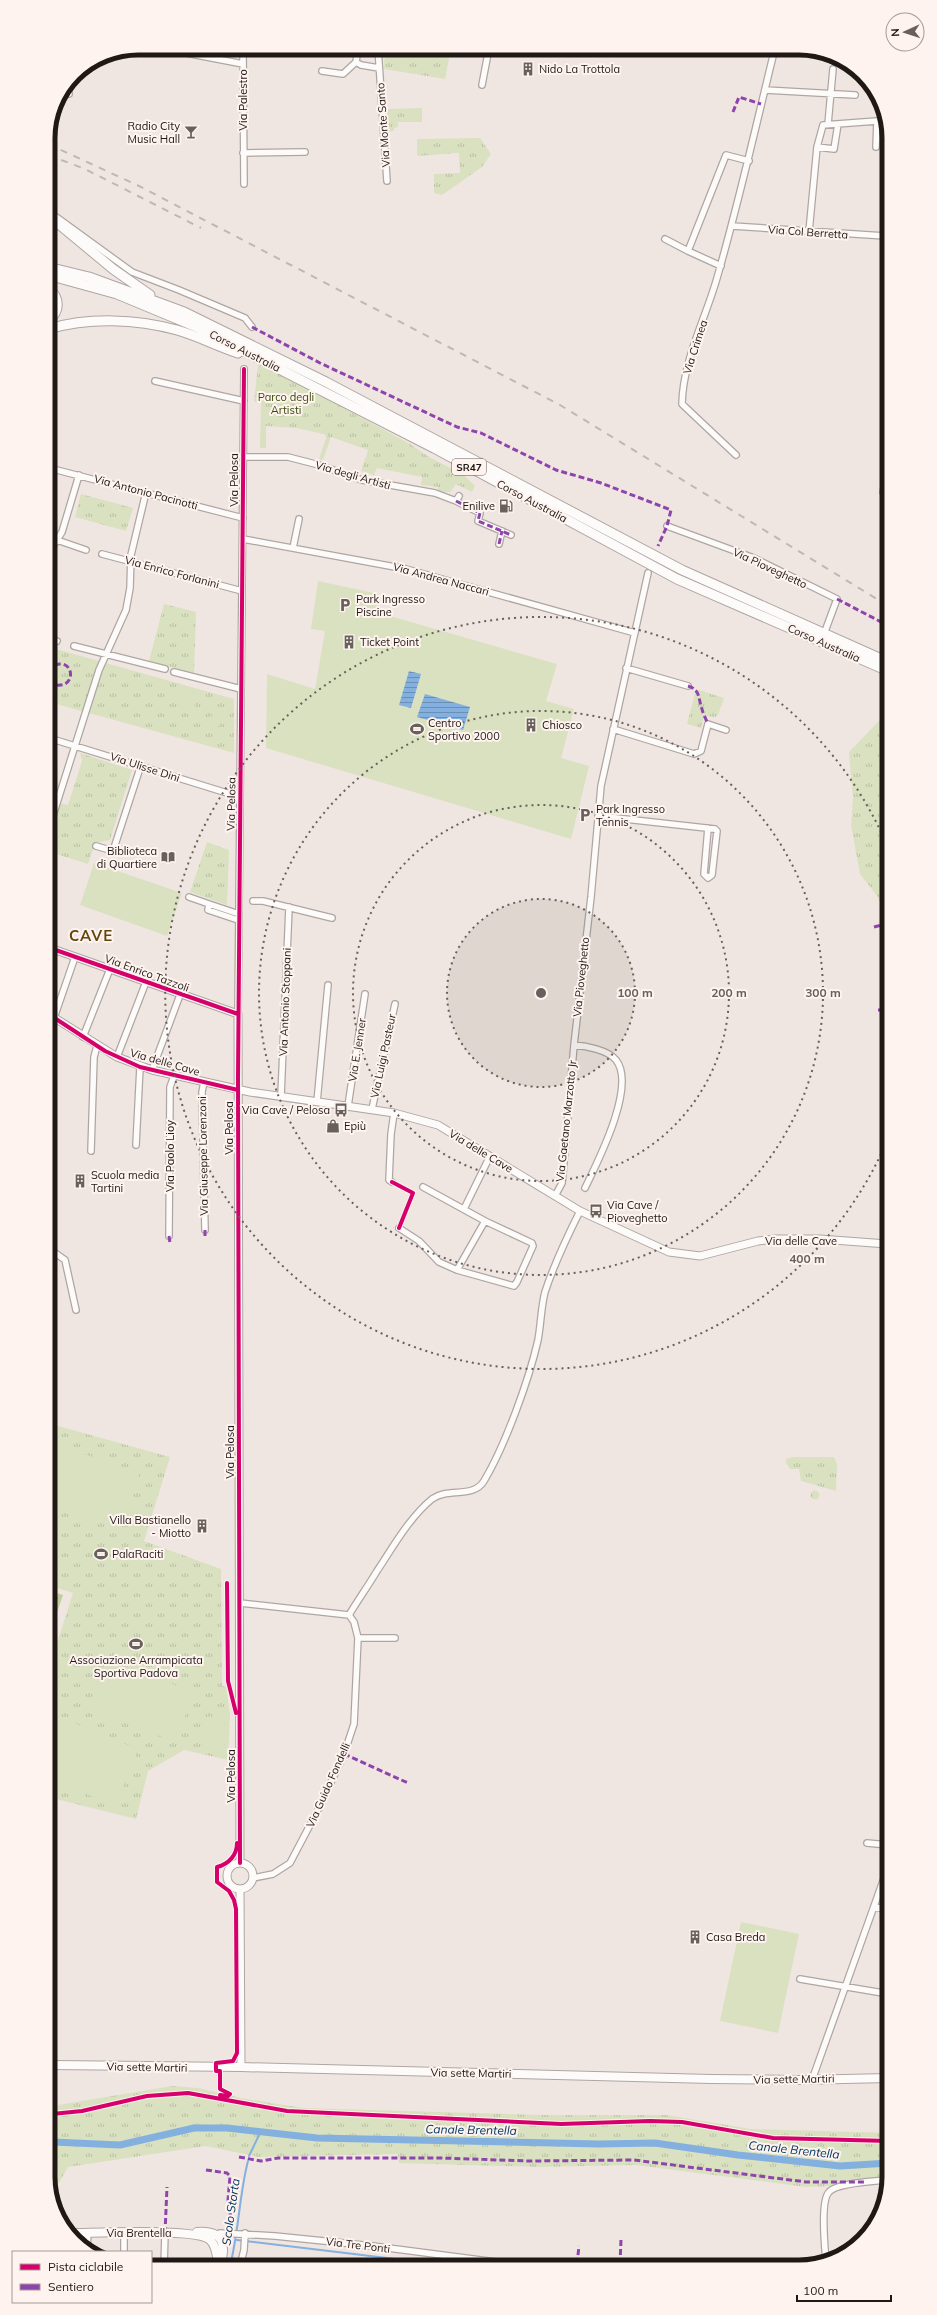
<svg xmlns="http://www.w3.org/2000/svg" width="937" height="2315" font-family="Mulish,sans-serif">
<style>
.grass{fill:url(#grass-tufts)}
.forest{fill:url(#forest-crowns)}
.pitch{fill:#d9e1c0}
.water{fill:url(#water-rules)}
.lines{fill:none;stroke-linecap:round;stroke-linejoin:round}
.stream{stroke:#84b0df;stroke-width:2}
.canal{stroke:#84b0df;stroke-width:7}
.minor-casing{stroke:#aea6a2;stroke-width:8}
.tertiary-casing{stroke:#aea6a2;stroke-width:9}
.secondary-casing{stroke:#aea6a2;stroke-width:10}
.trunk-casing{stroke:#aea6a2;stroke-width:11}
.minor{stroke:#fdfbfa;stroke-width:5.5}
.tertiary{stroke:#fdfbfa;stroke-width:7}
.secondary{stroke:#fdfbfa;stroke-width:8}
.trunk{stroke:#fdfbfa;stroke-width:9}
.rail{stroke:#bbb9b8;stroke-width:2;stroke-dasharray:7 7;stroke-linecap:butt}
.quiet{stroke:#8e44ad;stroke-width:3;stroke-dasharray:6 3;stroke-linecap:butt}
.cycleway-casing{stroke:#fef3ee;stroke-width:6}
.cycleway{stroke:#d6006c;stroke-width:4}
.ring{fill:none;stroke:#68605c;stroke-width:2;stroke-dasharray:2 4}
.labels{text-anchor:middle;stroke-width:4;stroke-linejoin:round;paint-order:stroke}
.shield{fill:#fef3ee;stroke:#625a56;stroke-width:1}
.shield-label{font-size:10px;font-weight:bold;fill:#1f1815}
.poi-label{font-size:11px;fill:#1f1815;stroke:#fef3ee;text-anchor:start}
.street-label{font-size:11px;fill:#1f1815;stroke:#fef3ee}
.park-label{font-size:11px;fill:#364b06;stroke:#fef3ee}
.water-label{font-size:12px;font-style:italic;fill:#033763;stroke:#fef3ee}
.district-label{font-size:15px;font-weight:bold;letter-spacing:1px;fill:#63450c;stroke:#fef3ee}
.rim{fill:none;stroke:#1f1815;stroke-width:5}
.centre{fill:#68605c;stroke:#fef3ee;stroke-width:2}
.ring-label{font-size:12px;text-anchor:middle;font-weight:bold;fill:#68605c;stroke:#fef3ee;stroke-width:4;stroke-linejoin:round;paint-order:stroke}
</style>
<defs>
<pattern id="grass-tufts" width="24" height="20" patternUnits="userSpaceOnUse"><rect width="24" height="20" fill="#d9e1c0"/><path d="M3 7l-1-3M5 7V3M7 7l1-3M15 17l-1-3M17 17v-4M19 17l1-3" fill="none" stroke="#bac0a4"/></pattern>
<pattern id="forest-crowns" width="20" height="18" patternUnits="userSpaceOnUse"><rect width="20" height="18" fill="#c0cf9b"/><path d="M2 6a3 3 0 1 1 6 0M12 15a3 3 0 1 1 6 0" fill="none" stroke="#a5b185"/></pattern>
<pattern id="water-rules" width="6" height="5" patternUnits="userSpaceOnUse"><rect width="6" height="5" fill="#84b0df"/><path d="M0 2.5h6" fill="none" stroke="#6b8eb4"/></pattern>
</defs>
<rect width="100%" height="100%" fill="#f0e6e1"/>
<!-- grass -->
<path class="grass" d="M 385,48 L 451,48 L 445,79 L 384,69 Z
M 422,108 L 422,122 L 398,122 L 398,127 L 394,128 L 394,131 L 386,132 L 385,109 Z
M 480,138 L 491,154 L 482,167 L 442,195 L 434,193 L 434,174 L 460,173 L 459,153 L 417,156 L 417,139 Z
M 258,365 L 290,379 L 410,444 L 429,457 L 464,475 L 475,486 L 472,492 L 456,484 L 450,492 L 438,492 L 438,487 L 421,485 L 422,477 L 377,468 L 374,475 L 361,471 L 368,450 L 331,437 L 323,460 L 319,459 L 327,435 L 297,428 L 266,426 L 266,448 L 260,448 L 261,402 L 254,402 Z
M 81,494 L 133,508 L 126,531 L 75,517 Z
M 164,604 L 196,612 L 194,673 L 149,661 Z
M 49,647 L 234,699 L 234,753 L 49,702 Z
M 696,689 L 724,698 L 718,715 L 715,717 L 705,716 L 703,719 L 701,728 L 687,724 Z
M 886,711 L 886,915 L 877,896 L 860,874 L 851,825 L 853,798 L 849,752 L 882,718 Z
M 80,753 L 132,770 L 110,840 L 95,843 L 88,864 L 50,852 L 58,827 L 53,825 L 60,803 L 68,805 L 82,761 Z
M 207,842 L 229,850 L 227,905 L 190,892 Z
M 51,1424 L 170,1457 L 144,1541 L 221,1569 L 222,1686 L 226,1686 L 230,1714 L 228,1760 L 184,1750 L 148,1771 L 136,1819 L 52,1798 L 52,1659 L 73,1593 L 51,1586 Z
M 792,1457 L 834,1457 L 837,1464 L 836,1491 L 801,1481 L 799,1469 L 790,1469 L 786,1463 L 786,1459 Z
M810.5 1495a4.5 4.5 0 1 1 9 0a4.5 4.5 0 1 1-9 0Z
M 172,2086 L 198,2088 L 241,2098 L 303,2108 L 545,2115 L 666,2115 L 751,2129 L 889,2133 L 889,2178 L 887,2184 L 806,2187 L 635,2165 L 540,2167 L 399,2163 L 398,2154 L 258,2157 L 206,2146 L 68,2167 L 59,2183 L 53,2182 L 52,2106 Z
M 373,2258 L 379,2259 L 422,2265 L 372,2265 Z"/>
<!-- forest -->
<path class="forest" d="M 51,1591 L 63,1595 L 51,1630 Z"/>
<!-- pitch -->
<path class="pitch" d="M 318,581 L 379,594 L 376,612 L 557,664 L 546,701 L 574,709 L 561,758 L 589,766 L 571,839 L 266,748 L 267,674 L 315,689 L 325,631 L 311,629 Z
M 186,689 L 196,708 L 185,713 L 176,694 Z
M 216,712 L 224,721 L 215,729 L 207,720 Z
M 94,863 L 182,893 L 167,936 L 80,905 Z
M 51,1443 L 140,1473 L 121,1529 L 51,1506 Z
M 108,1661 L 194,1692 L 175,1742 L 88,1708 Z
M 52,1714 L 138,1749 L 116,1806 L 52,1780 Z
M 224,1716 L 224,1752 L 203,1751 L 204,1717 Z
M 741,1922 L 799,1934 L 778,2033 L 720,2021 Z"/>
<!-- water -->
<path class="water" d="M 409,671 L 421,674 L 411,708 L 399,705 Z
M 425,694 L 470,707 L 463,730 L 417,717 Z"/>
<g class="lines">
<!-- stream -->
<path class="stream" d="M 249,2156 L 260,2133
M 237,2240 L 445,2265
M 230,2266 C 239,2231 239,2196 248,2161"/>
<!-- canal -->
<path class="canal" d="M 53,2142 L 120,2145 L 194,2128 L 227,2128 L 317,2138 L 599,2144 L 655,2143 L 738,2155 L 840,2166 L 889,2163"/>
<!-- minor casing -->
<g class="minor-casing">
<path id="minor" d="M 160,48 L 243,64
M 243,48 L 244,184
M 358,48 L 356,62 L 361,65 L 379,68
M 378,48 L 387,181
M 512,48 L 521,48
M 322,71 L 343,74 L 356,62
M 68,83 L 69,94
M 482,85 L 489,48
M 765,90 L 855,95
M 828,124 L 833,69
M 817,147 L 834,149 L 838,124
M 243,153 L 305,152
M 48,211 L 132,272 L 179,290 L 245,318 L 252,327
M 732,226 L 885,236
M 809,232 L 817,147 L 823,125 L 877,121 L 876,147
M 665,239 L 688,251
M 721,266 L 688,251 L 726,155 L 749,161
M 155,381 L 244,401
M 736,455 L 682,404 C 683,360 705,320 717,278 C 739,202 756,125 775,48
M 243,457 L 288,457 L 319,465 L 362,480 L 435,493 L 456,501 L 459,496
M 49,468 L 243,518
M 883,492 L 885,482
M 456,501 L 480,513 L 478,521 L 511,535
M 667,526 L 754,558 L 837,599 L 824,634
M 243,539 L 406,569 L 635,633
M 57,540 L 86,550
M 499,544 L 502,531
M 293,548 L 299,519
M 49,553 L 62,532 L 79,475
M 102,554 L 242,591
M 49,638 L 57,641
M 74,646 L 165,669
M 626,668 L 688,686
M 174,672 L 241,689
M 613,729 L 694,754 L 701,751 L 708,724 L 726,730
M 49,738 L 240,797
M 598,816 L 715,829 L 717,831 L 712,875 L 708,878 L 704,874 L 708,828
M 50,825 L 99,670 L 126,610 L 130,588 L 131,555 L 146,492
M 96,846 L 113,851 L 141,765
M 189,897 L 209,904
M 253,901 L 263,901 L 332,918
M 238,920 L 208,910 L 209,904 L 239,914
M 238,1014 L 244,369
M 54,1018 L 75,957
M 83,1037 L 110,969
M 574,1045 C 586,1046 608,1050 616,1060 C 637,1086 597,1163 585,1188
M 117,1057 L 146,982
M 152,1070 L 180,995
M 204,1082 L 202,1092 L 205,1230
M 281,1096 L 289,907
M 317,1102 L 328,985
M 348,1106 L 365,994
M 372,1109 L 395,1004
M 136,1145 L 140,1067
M 91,1151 L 94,1057 L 97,1046
M 392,1182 L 389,1180 L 391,1134 L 394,1113
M 555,1196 L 562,1183 L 563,1173 L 574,1045 L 591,897 L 601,786 L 648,573
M 464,1209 L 490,1156
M 399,1228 L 419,1241 L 439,1262 L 457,1270 L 514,1286 L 517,1282 L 533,1246 L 532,1243 L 485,1221 L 423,1187
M 169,1236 L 170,1087 L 174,1076
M 51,1250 L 65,1260 L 76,1310
M 457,1270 L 485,1221
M 240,1603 L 349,1615 L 354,1622 L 358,1638 L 354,1724 L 344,1754 L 320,1806 L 290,1863 L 273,1874 L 253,1878
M 349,1615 C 358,1600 368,1586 377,1571 C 393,1547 409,1518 432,1499 C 448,1487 473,1499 484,1481 C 505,1446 529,1380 538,1340 C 541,1324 541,1307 545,1292 C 554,1264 567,1237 580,1211
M 358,1638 L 395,1638
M 867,1843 L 888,1845
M 874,1907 L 888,1909
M 800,1979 L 889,1994
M 812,2080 L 888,1867
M 213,2236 L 220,2233 L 275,2236 L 373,2246 L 511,2264
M 87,2250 L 88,2233
M 124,2252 L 124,2233
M 826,2262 C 825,2249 820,2201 829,2192 C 837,2183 876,2181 888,2180
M 240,2266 L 244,2250 L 245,2233
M 164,2267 L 165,2233"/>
</g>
<!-- tertiary casing -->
<g class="tertiary-casing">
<path id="tertiary" d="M 50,948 L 238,1014 L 240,1863
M 50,1015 L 117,1057 L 152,1070 L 250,1092 L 394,1113 L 438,1125 L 580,1211 L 669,1252 L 700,1256 L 758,1241 L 776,1239 L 820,1239 L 887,1244
M227 1876a13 13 0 1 1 26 0a13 13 0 1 1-26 0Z
M 240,1889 L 241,2067"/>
</g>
<!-- secondary casing -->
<g class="secondary-casing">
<path id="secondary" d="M 52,2065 L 241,2067 L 711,2079 L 798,2080 L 889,2078
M 197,2232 C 223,2230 227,2244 220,2266
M 72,2233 C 94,2233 198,2228 210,2240 C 217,2246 217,2258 218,2266"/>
</g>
<!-- trunk casing -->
<g class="trunk-casing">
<path id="trunk" d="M 48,219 L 60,225 L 113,269 L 150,295
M 48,267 L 89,277 L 184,312 L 326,382 L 682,570 L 886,661
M 48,275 L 117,294 L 199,328 L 434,448 L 677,579 L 886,670
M 49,289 C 60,298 60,311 49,320
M 49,329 C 89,317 136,319 177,330 C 198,336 217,346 238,353"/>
</g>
<!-- minor -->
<use href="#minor" class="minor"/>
<!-- tertiary -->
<use href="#tertiary" class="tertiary"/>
<!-- secondary -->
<use href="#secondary" class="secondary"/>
<!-- trunk -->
<use href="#trunk" class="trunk"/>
<!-- rail -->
<path class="rail" d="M 48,144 L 137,185 L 560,405 L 885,604
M 48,155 L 85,169 L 201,228"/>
<!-- quiet -->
<path class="quiet" d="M 733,112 L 739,97 L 761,104
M 252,327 L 320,363 L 457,427 L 481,433 L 556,470 L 601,483 L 671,510 L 667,526 L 658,546
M 456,501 L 480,513 L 478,521 L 511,535
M 499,544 L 502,531
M 837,599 L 885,624
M 49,672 L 55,665 C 74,658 77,688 56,685 L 49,678
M 688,686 C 701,690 698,699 702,709 C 703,714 706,719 708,724
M 874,927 L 886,924
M 878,1010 L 886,1010
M 205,1230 L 205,1236
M 169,1236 L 170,1243
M 344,1754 L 408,1783
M 239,2157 L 261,2161 L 278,2158 L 441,2158 L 529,2161 L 634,2160 L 806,2182 L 866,2182
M 206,2170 L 227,2173 L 230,2176 L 228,2200 L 231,2208 L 228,2233
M 165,2233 L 167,2187
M 577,2264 L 579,2246
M 620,2264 L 621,2240
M 641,2264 L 641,2255"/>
<!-- cycleway casing -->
<g class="cycleway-casing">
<path id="cycleway" d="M 50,948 L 238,1014
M 50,1015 L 105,1051 L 140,1067 L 238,1090
M 392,1182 L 413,1193 L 399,1228
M 227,1583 L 228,1681 L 236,1713
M 240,1863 L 238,1078 L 244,369
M 220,2095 L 228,2096 L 230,2094 L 220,2089 L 220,2071 L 216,2071 L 216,2063 L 233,2061 L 237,2053 L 236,1909 L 234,1900 L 229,1891 L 217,1882 L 217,1867 C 229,1864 237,1855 237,1843
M 52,2114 L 82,2111 L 147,2096 L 188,2093 L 287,2111 L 561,2124 L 650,2121 L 682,2122 L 773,2138 L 889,2141"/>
</g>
<!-- cycleway -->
<use href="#cycleway" class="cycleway"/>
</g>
<!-- distance rings -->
<circle cx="541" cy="993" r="94" fill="#68605c" fill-opacity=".12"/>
<g class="ring">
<circle cx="541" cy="993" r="94"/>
<circle cx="541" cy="993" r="188"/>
<circle cx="541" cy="993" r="282"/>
<path d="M886 1143A376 376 0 1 1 886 843"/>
</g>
<!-- icons -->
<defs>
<g id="building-bare" transform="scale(1.08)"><path d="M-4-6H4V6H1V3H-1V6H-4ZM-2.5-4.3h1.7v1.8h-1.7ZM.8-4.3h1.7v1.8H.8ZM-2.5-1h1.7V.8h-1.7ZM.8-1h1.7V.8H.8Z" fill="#68605c" stroke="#fef3ee" stroke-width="2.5" paint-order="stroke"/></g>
<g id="bar-bare" transform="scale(1.08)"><path d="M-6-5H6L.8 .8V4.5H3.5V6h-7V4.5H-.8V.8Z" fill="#68605c" stroke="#fef3ee" stroke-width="2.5" paint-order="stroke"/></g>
<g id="fuel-bare" transform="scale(1.08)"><path d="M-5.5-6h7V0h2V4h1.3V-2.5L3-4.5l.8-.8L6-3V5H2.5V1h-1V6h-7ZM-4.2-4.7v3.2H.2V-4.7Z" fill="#68605c" stroke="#fef3ee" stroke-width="2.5" paint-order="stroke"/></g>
<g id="parking-bare" transform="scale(1.08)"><path d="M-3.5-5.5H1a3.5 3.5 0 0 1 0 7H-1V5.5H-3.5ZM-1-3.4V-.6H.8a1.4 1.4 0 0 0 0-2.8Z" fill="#68605c" stroke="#fef3ee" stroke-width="2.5" paint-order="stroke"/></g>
<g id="stadium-bare" transform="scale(1.08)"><path d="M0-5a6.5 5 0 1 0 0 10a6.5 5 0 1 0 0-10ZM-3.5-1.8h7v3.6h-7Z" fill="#68605c" stroke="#fef3ee" stroke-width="2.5" paint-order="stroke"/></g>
<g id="library-bare" transform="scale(1.08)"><path d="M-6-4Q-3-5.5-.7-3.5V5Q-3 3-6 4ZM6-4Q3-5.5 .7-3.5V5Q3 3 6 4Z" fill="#68605c" stroke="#fef3ee" stroke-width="2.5" paint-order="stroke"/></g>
<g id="bus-bare" transform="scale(1.08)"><path d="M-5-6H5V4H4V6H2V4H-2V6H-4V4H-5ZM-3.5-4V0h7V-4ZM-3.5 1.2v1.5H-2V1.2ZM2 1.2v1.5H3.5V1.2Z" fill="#68605c" stroke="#fef3ee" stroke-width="2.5" paint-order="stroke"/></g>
<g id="shop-bare" transform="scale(1.08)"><path d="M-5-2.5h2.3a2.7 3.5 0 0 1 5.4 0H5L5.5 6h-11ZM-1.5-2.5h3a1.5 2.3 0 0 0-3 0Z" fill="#68605c" stroke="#fef3ee" stroke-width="2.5" paint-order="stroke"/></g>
</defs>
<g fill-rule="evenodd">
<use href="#building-bare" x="528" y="69"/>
<use href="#bar-bare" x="191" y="132"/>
<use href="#fuel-bare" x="506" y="506"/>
<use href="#parking-bare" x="345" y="605"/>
<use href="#building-bare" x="349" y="642"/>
<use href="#building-bare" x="531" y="725"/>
<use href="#stadium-bare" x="417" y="729"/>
<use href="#parking-bare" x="585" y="815"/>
<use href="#library-bare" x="168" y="857"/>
<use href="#bus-bare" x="341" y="1110"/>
<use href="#shop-bare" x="333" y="1126"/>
<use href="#building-bare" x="80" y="1181"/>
<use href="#bus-bare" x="596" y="1211"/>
<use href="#building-bare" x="202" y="1526"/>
<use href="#stadium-bare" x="101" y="1554"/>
<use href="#stadium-bare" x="136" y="1644"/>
<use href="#building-bare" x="695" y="1937"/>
</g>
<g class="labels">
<!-- shield labels -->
<rect class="shield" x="452" y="459" width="34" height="16" rx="3"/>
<g class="shield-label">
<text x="469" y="471">SR47</text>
</g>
<!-- poi labels -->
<g class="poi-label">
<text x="539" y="73">Nido La Trottola</text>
<text x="180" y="130" text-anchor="end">Radio City<tspan x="180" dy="13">Music Hall</tspan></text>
<text x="495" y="510" text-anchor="end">Enilive</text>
<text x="356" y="603">Park Ingresso<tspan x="356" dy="13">Piscine</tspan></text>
<text x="360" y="646">Ticket Point</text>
<text x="428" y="727">Centro<tspan x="428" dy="13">Sportivo 2000</tspan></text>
<text x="542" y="729">Chiosco</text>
<text x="596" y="813">Park Ingresso<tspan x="596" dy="13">Tennis</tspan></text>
<text x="157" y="855" text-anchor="end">Biblioteca<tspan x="157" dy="13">di Quartiere</tspan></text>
<text x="330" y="1114" text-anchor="end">Via Cave / Pelosa</text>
<text x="344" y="1130">Epiù</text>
<text x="91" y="1179">Scuola media<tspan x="91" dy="13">Tartini</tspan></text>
<text x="607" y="1209">Via Cave /<tspan x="607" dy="13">Pioveghetto</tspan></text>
<text x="191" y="1524" text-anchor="end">Villa Bastianello<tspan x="191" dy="13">- Miotto</tspan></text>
<text x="112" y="1558">PalaRaciti</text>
<text x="136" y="1664" text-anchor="middle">Associazione Arrampicata<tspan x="136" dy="13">Sportiva Padova</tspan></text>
<text x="706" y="1941">Casa Breda</text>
</g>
<!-- street labels -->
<g class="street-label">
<text transform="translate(243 100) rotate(-90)" y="4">Via Palestro</text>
<text transform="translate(383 125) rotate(-94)" y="4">Via Monte Santo</text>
<text transform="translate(808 232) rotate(4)" y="4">Via Col Berretta</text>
<text transform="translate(695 347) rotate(-72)" y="4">Via Crimea</text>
<text transform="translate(245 351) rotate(27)" y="4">Corso Australia</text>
<text transform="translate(353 475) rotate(16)" y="4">Via degli Artisti</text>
<text transform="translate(234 480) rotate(-90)" y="4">Via Pelosa</text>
<text transform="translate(146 492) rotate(15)" y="4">Via Antonio Pacinotti</text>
<text transform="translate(532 501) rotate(28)" y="4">Corso Australia</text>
<text transform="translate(770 568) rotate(25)" y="4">Via Pioveghetto</text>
<text transform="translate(172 572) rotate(15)" y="4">Via Enrico Forlanini</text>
<text transform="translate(441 579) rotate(15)" y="4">Via Andrea Naccari</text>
<text transform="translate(824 643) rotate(24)" y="4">Corso Australia</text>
<text transform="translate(145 767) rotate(18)" y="4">Via Ulisse Dini</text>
<text transform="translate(231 804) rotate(-89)" y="4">Via Pelosa</text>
<text transform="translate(147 973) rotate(20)" y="4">Via Enrico Tazzoli</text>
<text transform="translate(581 977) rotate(-84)" y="4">Via Pioveghetto</text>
<text transform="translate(285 1002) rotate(-88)" y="4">Via Antonio Stoppani</text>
<text transform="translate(357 1050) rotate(-81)" y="4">Via E. Jenner</text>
<text transform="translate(383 1056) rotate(-78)" y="4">Via Luigi Pasteur</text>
<text transform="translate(165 1062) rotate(16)" y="4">Via delle Cave</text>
<text transform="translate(566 1121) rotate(-84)" y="4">Via Gaetano Marzotto Jr</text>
<text transform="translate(229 1128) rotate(-90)" y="4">Via Pelosa</text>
<text transform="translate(481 1151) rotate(31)" y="4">Via delle Cave</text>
<text transform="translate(170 1156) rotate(-90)" y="4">Via Paolo Lioy</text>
<text transform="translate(203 1156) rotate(-91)" y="4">Via Giuseppe Lorenzoni</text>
<text x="801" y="1245">Via delle Cave</text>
<text transform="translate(230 1452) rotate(-90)" y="4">Via Pelosa</text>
<text transform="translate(231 1776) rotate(-90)" y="4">Via Pelosa</text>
<text transform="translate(328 1785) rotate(-66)" y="4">Via Guido Fondelli</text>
<text transform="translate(147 2067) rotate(1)" y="4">Via sette Martiri</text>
<text transform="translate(471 2073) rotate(1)" y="4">Via sette Martiri</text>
<text transform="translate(794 2079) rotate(-1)" y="4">Via sette Martiri</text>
<text x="139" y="2237">Via Brentella</text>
<text transform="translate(358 2245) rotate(7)" y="4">Via Tre Ponti</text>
</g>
<!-- park labels -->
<g class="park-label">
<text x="286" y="401">Parco degli<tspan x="286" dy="13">Artisti</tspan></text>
</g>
<!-- water labels -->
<g class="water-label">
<text transform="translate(471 2130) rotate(1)" y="4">Canale Brentella</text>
<text transform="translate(794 2150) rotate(6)" y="4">Canale Brentella</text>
<text transform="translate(231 2212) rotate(-82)" y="4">Scolo Storta</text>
</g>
<!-- district labels -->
<g class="district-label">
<text x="91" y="941">CAVE</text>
</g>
</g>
<!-- crop -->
<path d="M0 0H937V2315H0ZM138 55H799A83 83 0 0 1 882 138V2177A83 83 0 0 1 799 2260H138A83 83 0 0 1 55 2177V138A83 83 0 0 1 138 55Z" fill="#fef3ee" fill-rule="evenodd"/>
<path class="rim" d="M138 55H799A83 83 0 0 1 882 138V2177A83 83 0 0 1 799 2260H138A83 83 0 0 1 55 2177V138A83 83 0 0 1 138 55Z"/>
<circle cx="541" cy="993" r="6" class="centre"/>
<g class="ring-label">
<text x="635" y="997">100 m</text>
<text x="729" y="997">200 m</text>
<text x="823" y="997">300 m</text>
<text x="807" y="1263">400 m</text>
</g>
<!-- legend -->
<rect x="12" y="2251" width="140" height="52" fill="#fef3ee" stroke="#a59b97"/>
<rect x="20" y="2264" width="20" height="6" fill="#d6006c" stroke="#a59b97"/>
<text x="48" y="2271" font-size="12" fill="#1f1815">Pista ciclabile</text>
<rect x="20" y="2284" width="20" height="6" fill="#8e44ad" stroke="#a59b97"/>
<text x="48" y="2291" font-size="12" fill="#1f1815">Sentiero</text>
<!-- north arrow -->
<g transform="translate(905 32) rotate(267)"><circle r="19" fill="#fef3ee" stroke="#a59b97"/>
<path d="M0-3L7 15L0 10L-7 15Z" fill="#68605c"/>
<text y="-6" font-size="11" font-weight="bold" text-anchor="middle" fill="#1f1815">N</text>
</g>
<!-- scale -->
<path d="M797 2295v6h94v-6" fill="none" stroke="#1f1815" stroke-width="2"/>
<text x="803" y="2295" font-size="12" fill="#1f1815" stroke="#fef3ee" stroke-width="3" paint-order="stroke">100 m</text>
</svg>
